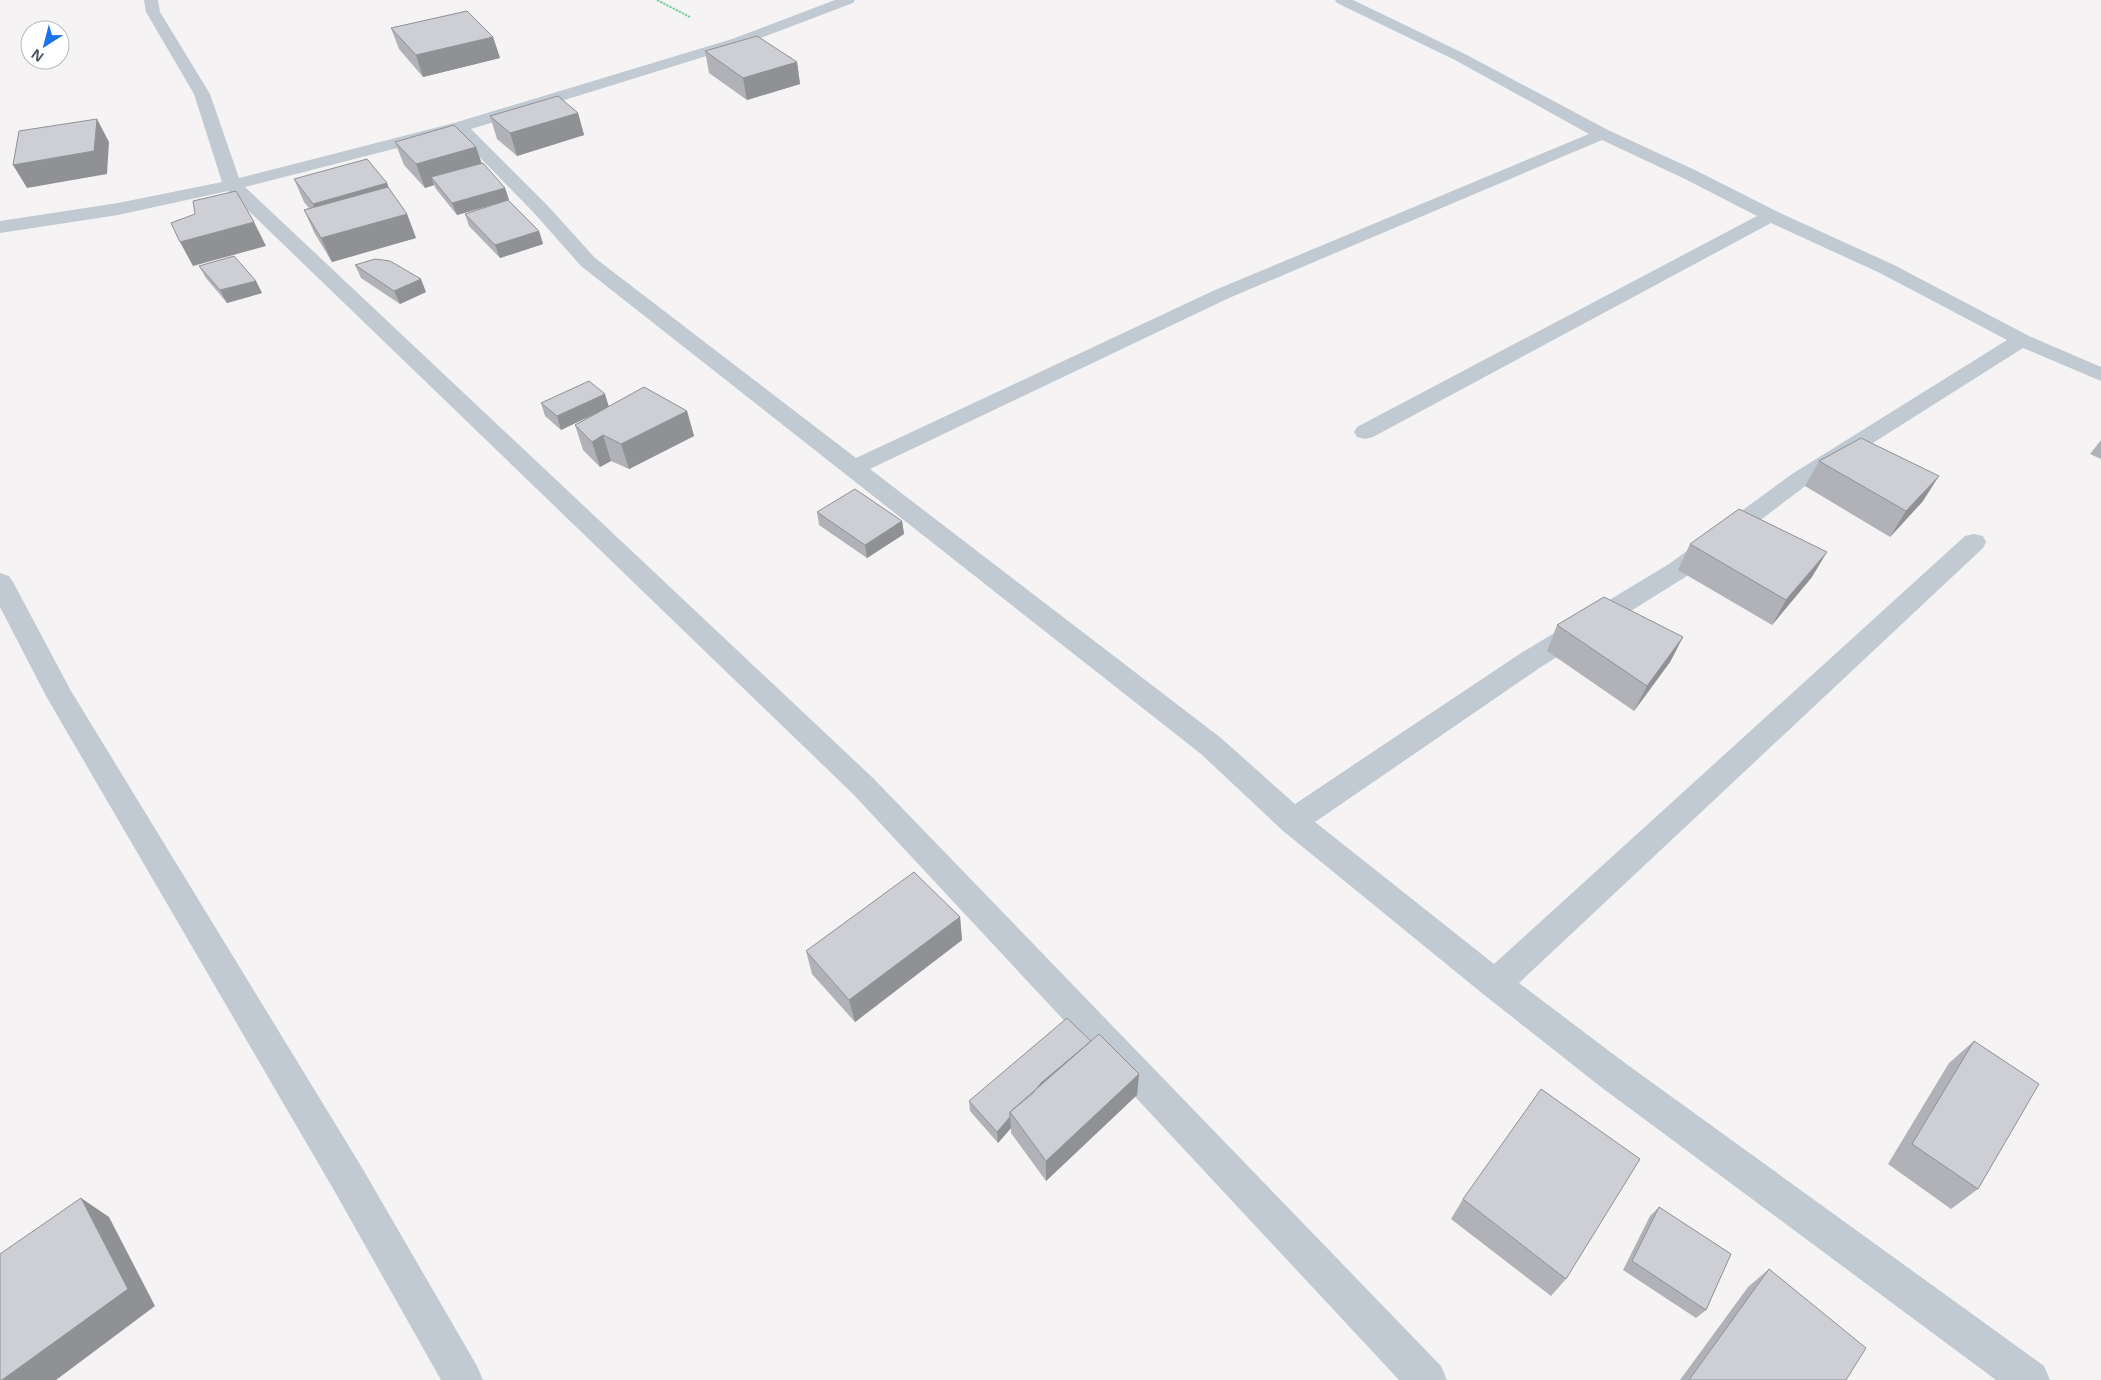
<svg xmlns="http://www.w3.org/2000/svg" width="2101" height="1380" font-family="'Noto Sans',sans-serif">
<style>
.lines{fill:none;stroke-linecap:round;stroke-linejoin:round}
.path{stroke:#7ad0a6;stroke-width:2;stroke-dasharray:2.5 1;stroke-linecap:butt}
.street{fill:#c1cad2;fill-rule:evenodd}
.wall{fill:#b0b2b7}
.shaded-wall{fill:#909195}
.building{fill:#cdcfd5;stroke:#909195}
</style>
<rect width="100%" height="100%" fill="#f5f3f3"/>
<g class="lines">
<!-- path -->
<path class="path" d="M 657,0 L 690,17"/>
<!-- street -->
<path class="street" d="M 144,0 L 158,0 L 160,12 L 210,94 L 239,178 L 454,123 L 732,39 L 835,0 L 855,0 L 853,3 L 742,45 L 471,129 L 548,206 L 595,258 L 856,458 L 1215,290 L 1589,134 L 1455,60 L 1337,3 L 1335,0 L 1353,0 L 1465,54 L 1608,130 L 1697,171 L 1778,212 L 1894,265 L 2029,336 L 2101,367 L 2101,381 L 2023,348 L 1808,484 L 1687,576 L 1541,667 L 1315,822 L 1494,964 L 1965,536 L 1974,534 L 1983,536 L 1986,542 L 1983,548 L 1519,983 L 1625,1063 L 2044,1366 L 2050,1380 L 1996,1380 L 1601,1087 L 1483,994 L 1282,830 L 1201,754 L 581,266 L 535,214 L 456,133 L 245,187 L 873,778 L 1441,1366 L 1447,1380 L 1399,1380 L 853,794 L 228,191 L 118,215 L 0,233 L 0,221 L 118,203 L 222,182 L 194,94 L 146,12 ZM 1602,140 L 1685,179 L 1757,216 L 1357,427 L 1354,432 L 1357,437 L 1365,439 L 1373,437 L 1771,223 L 1880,273 L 2007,340 L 1792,474 L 1669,564 L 1521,653 L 1295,804 L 1221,738 L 870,469 L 1229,298 Z
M 0,573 L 9,576 L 13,582 L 71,691 L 361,1166 L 477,1366 L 483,1380 L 441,1380 L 335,1192 L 46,696 L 0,607 Z"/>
</g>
<!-- wall -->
<path class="wall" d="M 391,28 L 493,37 L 500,58 L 423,77 L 399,49 Z
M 705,51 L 797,62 L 800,84 L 747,100 L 709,73 Z
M 578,113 L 584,135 L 517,156 L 497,139 L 490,116 Z
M 395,142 L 476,147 L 481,163 L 505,188 L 509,200 L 457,215 L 436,189 L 434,185 L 425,188 L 404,165 Z
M 294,179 L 387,183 L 388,188 L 407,214 L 416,238 L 332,262 L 315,234 L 304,210 L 309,208 L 304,202 Z
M 465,214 L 539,231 L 543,244 L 500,258 L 469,226 Z
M 355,265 L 426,292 L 400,304 L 361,278 Z
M 199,266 L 256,281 L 262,293 L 227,303 L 206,278 Z
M 541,403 L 687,411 L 694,436 L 629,469 L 611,461 L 600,467 L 583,450 L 575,425 L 596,413 L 561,430 L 545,416 Z
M 2101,440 L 2101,459 L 2090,454 Z
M 1819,461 L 1923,501 L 1890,537 L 1805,486 Z
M 817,512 L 902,521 L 904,534 L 867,558 L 819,525 Z
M 1690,544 L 1812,577 L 1772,625 L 1678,570 Z
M 1557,625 L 1683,637 L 1670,662 L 1634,711 L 1547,651 Z
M 960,917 L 962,940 L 855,1022 L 812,974 L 806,951 Z
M 1091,1041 L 1139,1074 L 1137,1095 L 1046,1181 L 1011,1133 L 1011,1128 L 998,1143 L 970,1111 L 969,1101 Z
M 1974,1041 L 1978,1189 L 1951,1209 L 1888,1164 L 1949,1063 Z
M 1463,1199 L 1566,1279 L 1551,1296 L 1451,1219 Z
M 1659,1207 L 1706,1310 L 1696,1318 L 1623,1270 L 1650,1216 Z
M 1769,1269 L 1846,1380 L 1680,1380 L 1748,1287 Z"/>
<!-- shaded-wall -->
<path class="shaded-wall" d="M 493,37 L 500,58 L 423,77 L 416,55 Z
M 797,62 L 800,84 L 747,100 L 743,78 Z
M 578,113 L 584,135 L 517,156 L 510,133 Z
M 97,119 L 109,142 L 107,174 L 27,188 L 13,165 Z
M 476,147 L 484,170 L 431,177 L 434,185 L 425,188 L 416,164 Z
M 387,183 L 396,207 L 323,228 L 313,204 Z
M 505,188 L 509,200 L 457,215 L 452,203 Z
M 407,214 L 416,238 L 332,262 L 321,238 Z
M 254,222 L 266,246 L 193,266 L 180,242 Z
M 539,231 L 543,244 L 500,258 L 495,245 Z
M 421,279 L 426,292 L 400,304 L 394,291 Z
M 256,281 L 262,293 L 227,303 L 220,290 Z
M 605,394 L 609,407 L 561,430 L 557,416 Z
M 687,411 L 694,436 L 629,469 L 621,444 Z
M 603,435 L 611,461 L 600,467 L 592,442 Z
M 1939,476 L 1923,501 L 1890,537 L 1906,511 Z
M 902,521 L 904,534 L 867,558 L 865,545 Z
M 1827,552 L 1812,577 L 1772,625 L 1786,600 Z
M 1683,637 L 1670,662 L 1634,711 L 1647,686 Z
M 960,917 L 962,940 L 855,1022 L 849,1000 Z
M 1091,1041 L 1012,1115 L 1041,1083 Z
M 1139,1074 L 1137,1095 L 1046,1181 L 1046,1161 Z
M 1010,1117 L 1011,1128 L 998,1143 L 997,1132 Z
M 81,1198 L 109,1217 L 155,1306 L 56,1380 L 2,1380 Z"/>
<!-- building -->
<path class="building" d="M 467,11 L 493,37 L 416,55 L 391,28 Z
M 757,36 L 797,62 L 743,78 L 705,51 Z
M 558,96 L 578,113 L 510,133 L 490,116 Z
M 97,119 L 94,151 L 13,165 L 19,131 Z
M 454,125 L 476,147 L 416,164 L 395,142 Z
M 367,159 L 387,183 L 313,204 L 294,179 Z
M 483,163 L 505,188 L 452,203 L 431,177 Z
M 388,187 L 407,214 L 321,238 L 304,210 Z
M 236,191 L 254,222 L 180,242 L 171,223 L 195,214 L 193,201 Z
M 508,200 L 539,231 L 495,245 L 465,214 Z
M 234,256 L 256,281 L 220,290 L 199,266 Z
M 375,259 L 390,261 L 421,279 L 394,291 L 355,265 Z
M 589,381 L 605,394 L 557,416 L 541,403 Z
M 644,387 L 687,411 L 621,444 L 603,435 L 592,442 L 575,425 Z
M 1861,438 L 1939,476 L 1906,511 L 1819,461 Z
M 855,489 L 902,521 L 865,545 L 817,512 Z
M 1739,509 L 1827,552 L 1786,600 L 1690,544 Z
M 1604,597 L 1683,637 L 1647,686 L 1557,625 Z
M 914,872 L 960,917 L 849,1000 L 806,951 Z
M 1067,1018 L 1091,1041 L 1041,1083 L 1033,1093 L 1010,1112 L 1010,1117 L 997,1132 L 969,1101 Z
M 1099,1034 L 1139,1074 L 1046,1161 L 1010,1112 Z
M 1974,1041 L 2039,1084 L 1978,1189 L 1912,1144 Z
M 1541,1089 L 1640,1159 L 1566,1279 L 1463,1199 Z
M 81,1198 L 128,1289 L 2,1380 L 0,1380 L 0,1254 Z
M 1659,1207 L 1731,1254 L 1706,1310 L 1632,1261 Z
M 1769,1269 L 1866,1348 L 1846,1380 L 1689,1380 Z"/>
<!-- north arrow -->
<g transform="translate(45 45) rotate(216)"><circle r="24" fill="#ffffff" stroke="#b7bbc0"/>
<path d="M0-4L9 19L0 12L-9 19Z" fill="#1a73e8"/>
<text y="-8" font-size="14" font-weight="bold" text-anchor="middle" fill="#4a5661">N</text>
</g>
</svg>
